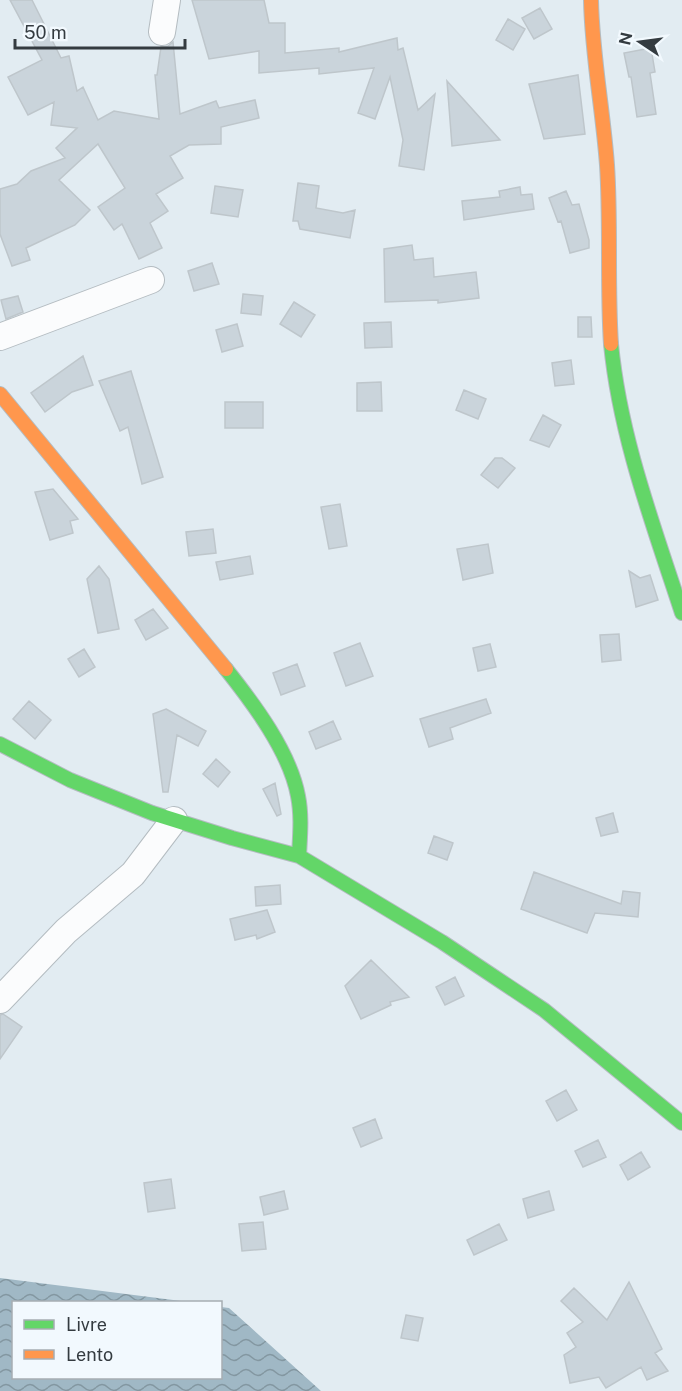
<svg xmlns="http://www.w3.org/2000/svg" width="682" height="1391" font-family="'Public Sans',sans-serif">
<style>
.water{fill:url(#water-waves)}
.building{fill:#cad4db;stroke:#bec6cb;stroke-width:1.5}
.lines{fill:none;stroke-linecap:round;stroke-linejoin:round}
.street-casing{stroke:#b4bcc1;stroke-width:28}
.fast-casing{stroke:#b4bcc1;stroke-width:16}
.slow-casing{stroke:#b4bcc1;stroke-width:16}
.street{stroke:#fbfcfd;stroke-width:26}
.fast{stroke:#63d668;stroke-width:14}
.slow{stroke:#ff974d;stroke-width:14}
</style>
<defs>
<pattern id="water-waves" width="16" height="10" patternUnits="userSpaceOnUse" patternTransform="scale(1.5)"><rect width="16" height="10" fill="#a0b8c5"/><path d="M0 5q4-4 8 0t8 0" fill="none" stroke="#8397a1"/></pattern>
</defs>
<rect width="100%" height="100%" fill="#e2ecf2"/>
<!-- water -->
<path class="water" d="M 0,1278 L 189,1302 L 14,1302 L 14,1378 L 220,1378 L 221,1307 L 229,1308 L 321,1391 L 0,1391 Z"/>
<!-- building -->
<path class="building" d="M 10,0 L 32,0 L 61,58 L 69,56 L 77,91 L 83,87 L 98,120 L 114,111 L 159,119 L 155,75 L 157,75 L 161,47 L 168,46 L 173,42 L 180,114 L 216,101 L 219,108 L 255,100 L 259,118 L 221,127 L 221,144 L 189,145 L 170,156 L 183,178 L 156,194 L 168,211 L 150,223 L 162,248 L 139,259 L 122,224 L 114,230 L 98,207 L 125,188 L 98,144 L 59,180 L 90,210 L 75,225 L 26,248 L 30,260 L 12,266 L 0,234 L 0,189 L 17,184 L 31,171 L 65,158 L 56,148 L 77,128 L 51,125 L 54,102 L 28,115 L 8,77 L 42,60 Z
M 192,0 L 264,0 L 269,23 L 285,23 L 285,53 L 339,48 L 339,52 L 397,38 L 398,50 L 403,48 L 418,110 L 435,94 L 424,170 L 399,166 L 403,140 L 390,77 L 375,119 L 358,113 L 374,68 L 319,74 L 319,68 L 259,73 L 259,51 L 209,59 Z
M 540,8 L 552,29 L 534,39 L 522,18 Z
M 508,19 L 525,29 L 513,50 L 496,40 Z
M 651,48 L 655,72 L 650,73 L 656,114 L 637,117 L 631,77 L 629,77 L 624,53 Z
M 578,75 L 585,134 L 544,139 L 529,84 Z
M 447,81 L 500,140 L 452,146 Z
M 298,183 L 319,186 L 316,208 L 343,213 L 355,210 L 350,238 L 300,229 L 298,221 L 293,221 Z
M 215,186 L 243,190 L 238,217 L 211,213 Z
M 520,187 L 521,195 L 532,194 L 534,209 L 464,220 L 462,201 L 500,197 L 499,191 Z
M 566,191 L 572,205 L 579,204 L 589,240 L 589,248 L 570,253 L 561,221 L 558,222 L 549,198 Z
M 412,245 L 414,260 L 433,258 L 434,277 L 476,272 L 479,298 L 438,303 L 438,300 L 385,302 L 384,249 Z
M 212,263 L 219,284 L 194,291 L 188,271 Z
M 243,294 L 263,296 L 261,315 L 241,313 Z
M 18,296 L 23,312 L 6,319 L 1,300 Z
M 294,302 L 315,315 L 301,337 L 280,324 Z
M 578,317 L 591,317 L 592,337 L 578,337 Z
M 391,322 L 392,347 L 365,348 L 364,323 Z
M 237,324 L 243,346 L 222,352 L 216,330 Z
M 83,356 L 93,385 L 72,392 L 45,412 L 31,393 Z
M 571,360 L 574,384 L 555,386 L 552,363 Z
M 131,371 L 163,477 L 142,484 L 128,427 L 120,431 L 99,381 Z
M 381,382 L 382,411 L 357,411 L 357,383 Z
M 464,390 L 486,399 L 478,419 L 456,410 Z
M 225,402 L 263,402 L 263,428 L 225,428 Z
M 543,415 L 561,425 L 549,447 L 530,440 Z
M 495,458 L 502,458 L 515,468 L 498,488 L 481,475 Z
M 53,489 L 78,519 L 70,521 L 73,533 L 50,540 L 35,492 Z
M 340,504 L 347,546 L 329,549 L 321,507 Z
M 213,529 L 216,553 L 189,556 L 186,532 Z
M 488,544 L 493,573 L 463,580 L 457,549 Z
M 250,556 L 253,574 L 220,580 L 216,562 Z
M 99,566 L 109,579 L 119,629 L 98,633 L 87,579 Z
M 629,571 L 640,578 L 650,575 L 658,600 L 636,607 Z
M 153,609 L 168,628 L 146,640 L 135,620 Z
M 619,634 L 621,660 L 602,662 L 600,635 Z
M 360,643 L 373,676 L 346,686 L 334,653 Z
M 490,644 L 496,667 L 478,671 L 473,648 Z
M 84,649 L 95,667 L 79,677 L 68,659 Z
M 297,664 L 305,686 L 281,695 L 273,673 Z
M 486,699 L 491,713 L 450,728 L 453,739 L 429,747 L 420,719 Z
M 29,701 L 51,720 L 35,739 L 13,719 Z
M 166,709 L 206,731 L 198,746 L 177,735 L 168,792 L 163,792 L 153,714 Z
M 333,721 L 341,739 L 316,749 L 309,732 Z
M 216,759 L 230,772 L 218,787 L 203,774 Z
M 275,783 L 281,814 L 277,816 L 263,789 Z
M 613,813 L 618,832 L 601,836 L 596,818 Z
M 434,836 L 453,843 L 447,860 L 428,853 Z
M 534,872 L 621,904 L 623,891 L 640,893 L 638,917 L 595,913 L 587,933 L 521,909 Z
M 280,885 L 281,904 L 256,906 L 255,887 Z
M 267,910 L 275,932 L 257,939 L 256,935 L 235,940 L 230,919 Z
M 371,960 L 409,997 L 390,1002 L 391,1005 L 361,1019 L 345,986 Z
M 455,977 L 464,996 L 445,1005 L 436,987 Z
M 3,1014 L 22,1027 L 0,1059 L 0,1015 Z
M 566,1090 L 577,1110 L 557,1121 L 546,1101 Z
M 375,1119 L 382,1138 L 361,1147 L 353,1128 Z
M 598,1140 L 606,1157 L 583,1167 L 575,1151 Z
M 641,1152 L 650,1167 L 628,1180 L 620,1165 Z
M 171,1179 L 175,1208 L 148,1212 L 144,1183 Z
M 284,1191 L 288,1209 L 264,1215 L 260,1197 Z
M 549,1191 L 554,1210 L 528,1218 L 523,1199 Z
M 263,1222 L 266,1249 L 242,1251 L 239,1224 Z
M 499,1224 L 507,1240 L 474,1255 L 467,1240 Z
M 629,1282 L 662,1349 L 655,1353 L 668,1371 L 647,1380 L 641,1367 L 606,1388 L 599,1377 L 570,1383 L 564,1355 L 576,1347 L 567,1333 L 583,1322 L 561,1301 L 574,1288 L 607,1320 Z
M 406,1315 L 423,1318 L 418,1341 L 401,1338 Z"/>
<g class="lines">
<!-- street casing -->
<g class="street-casing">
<path id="street" d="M 162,32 L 167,0
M 0,337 L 151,280
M 0,1000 L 66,931 L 133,874 L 174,820"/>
</g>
<!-- fast casing -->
<g class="fast-casing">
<path id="fast" d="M 611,344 C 620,437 653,524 682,613
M 226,669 C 253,703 290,752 298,796 C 302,816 300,836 299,856
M 0,744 L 70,780 L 152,813 L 232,838 L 299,856 L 442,942 L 544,1010 L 682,1123"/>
</g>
<!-- slow casing -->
<g class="slow-casing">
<path id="slow" d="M 591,0 C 592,55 603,110 607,165 C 611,224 607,284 611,344
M 0,394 L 226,669"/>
</g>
<!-- street -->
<use href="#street" class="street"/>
<!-- fast -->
<use href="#fast" class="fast"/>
<!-- slow -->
<use href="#slow" class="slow"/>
</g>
<!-- legend -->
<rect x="12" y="1301" width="210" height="78" fill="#f2f9fe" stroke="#a6adb2" stroke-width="1.5"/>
<rect x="24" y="1320" width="30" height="9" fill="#63d668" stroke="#a6adb2" stroke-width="1.5"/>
<text x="66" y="1331" font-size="18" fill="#343b40">Livre</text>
<rect x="24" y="1350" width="30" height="9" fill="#ff974d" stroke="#a6adb2" stroke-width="1.5"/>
<text x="66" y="1361" font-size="18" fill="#343b40">Lento</text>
<!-- north arrow -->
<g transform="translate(640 42) rotate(283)" stroke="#f2f9fe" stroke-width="4.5" paint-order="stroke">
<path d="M0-4.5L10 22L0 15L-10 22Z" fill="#343b40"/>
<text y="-9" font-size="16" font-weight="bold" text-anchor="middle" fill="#343b40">N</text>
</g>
<!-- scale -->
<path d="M15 39v9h170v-9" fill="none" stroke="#343b40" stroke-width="3"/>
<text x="24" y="39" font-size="18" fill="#343b40" stroke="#f2f9fe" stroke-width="4.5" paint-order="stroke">50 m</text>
</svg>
